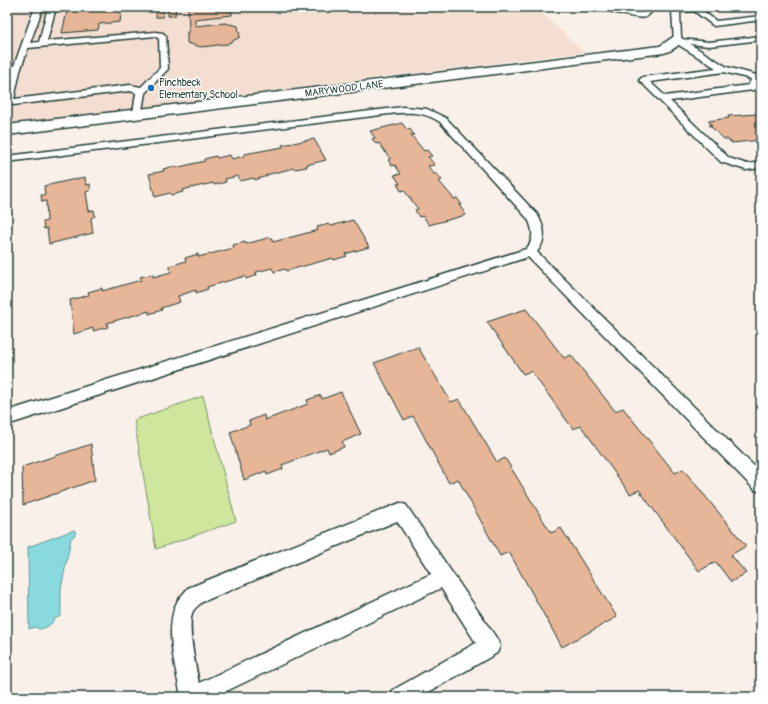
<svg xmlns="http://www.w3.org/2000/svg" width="768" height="704" font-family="Pangolin,sans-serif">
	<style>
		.built { fill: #f4ded1 }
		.green { fill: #cee79d; stroke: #769268 }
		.water { fill: #88dadf; stroke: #5e9b9b }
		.building { fill: #e7b598; stroke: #1f3d34 }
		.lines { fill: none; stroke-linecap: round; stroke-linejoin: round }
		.lane-casing { stroke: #1f3d34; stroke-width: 3 }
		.street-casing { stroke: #1f3d34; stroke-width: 3 }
		.lane { fill: #fff; fill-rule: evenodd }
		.street { fill: #fff; fill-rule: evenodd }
		.poi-dot { fill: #1f6fb2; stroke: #fff; stroke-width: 1.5 }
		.labels { text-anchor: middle; stroke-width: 3; stroke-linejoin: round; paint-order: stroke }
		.far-poi-label { font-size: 10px; fill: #1f3d34; stroke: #fff; text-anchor: start }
		.far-street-label { font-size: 10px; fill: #1f3d34; stroke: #fff }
	</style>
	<rect width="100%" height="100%" fill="#faf0ea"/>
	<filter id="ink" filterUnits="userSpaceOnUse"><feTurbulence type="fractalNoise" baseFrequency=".025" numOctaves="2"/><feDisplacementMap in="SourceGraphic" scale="8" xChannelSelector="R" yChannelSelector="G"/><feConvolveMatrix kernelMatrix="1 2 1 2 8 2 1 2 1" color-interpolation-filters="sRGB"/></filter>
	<g filter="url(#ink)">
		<path class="built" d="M7,7H535L584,52L7,124Z"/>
		<path class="green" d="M203,396L236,521L156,549L134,420Z"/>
		<path class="water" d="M74,530L76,532L74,536L71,538L61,589V616L54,619C52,625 46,628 39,629L35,627L29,629L28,547Z"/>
		<g class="building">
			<path d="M68,7H122L120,22L99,24L98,30L62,33Z"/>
			<rect x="156" y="7" width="7" height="10"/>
			<path d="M169,7H176L175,16H168Z"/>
			<path d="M188,7H231L232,15L195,19V26L225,23L238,26L240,37L227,44L201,47L187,43V32H189Z"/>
			<path d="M756,112H761V140L732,143L727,139H724L709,125H712L708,121L729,118L728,116L757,114Z"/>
			<path d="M402,123L407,130L410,129L414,135H411L424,151L427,150L432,156L428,157L435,165L428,166L434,174H437L442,180L439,181L454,199L457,198L462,205H459L466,215L429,225L423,216L419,217L415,210L418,209L404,190L401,191L397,184H400L394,175L401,174L395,165L392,166L388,160L390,159L379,143L376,144L372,139L375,138L370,131Z"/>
			<path d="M314,139L326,160L306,165L307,167L295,169L294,168L266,175L267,176L255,180L254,178L240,181L238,176L225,179L226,182L214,185L213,183L182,190L183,192L171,195L170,193L155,197L149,174L164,171L163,169L175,166V168L205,161L204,159L216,156L217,158L230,155L232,159L244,156V154L283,147L282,145Z"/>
			<path d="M85,177L86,185L90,184L91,190L86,192L89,211L94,210L95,216L91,218L93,233L49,244L47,228L44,229L43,222L47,221L46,201L42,202L41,195H45L44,186Z"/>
			<path d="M353,220L369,247L345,254L347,256L334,260L333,258L286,271L285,269L274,272L272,268L256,272L257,275L246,279L245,276L207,287L208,289L196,293V290L178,296L180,302L161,308L162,310L149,314V311L107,323L108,327L93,331V328L74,334L70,300L89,295L88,292L102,288V291L141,280L140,277L153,274V277L171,272L169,266L186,261L185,258L198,254V257L234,248L233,245L245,242L246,244L271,237L273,242L318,230L317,227L329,224L331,226Z"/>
			<path d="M526,309L564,358L571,355L615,411L623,408L675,473L683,469L746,546L731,555L746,573L731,582L716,562L699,571L639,490L630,494L581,426L573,429L531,371L523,374L487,322Z"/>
			<path d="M418,347L451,402L459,399L497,462L505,458L551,533L561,528L617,617L562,647L509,552L500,556L458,479L449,483L413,416L404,420L374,363Z"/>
			<path d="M341,392L361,434L342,442L344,447L329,453L327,448L282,465L283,469L267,475L266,471L244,480L230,432L250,425L249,421L264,415L265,420L308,404L307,400L321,395L322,399Z"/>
			<path d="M91,444L95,480L23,505L22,467Z"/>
		</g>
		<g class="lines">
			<defs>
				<g id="lane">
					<path d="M35,7H43L30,43L39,42L48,7H56L47,41L155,32L163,33L166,36L168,69L145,93L141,116L138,117L133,114L136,93L130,91L13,105L7,102V88L11,74L7,75V69H13ZM155,36L159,39L160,68L141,87L130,85L14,99L20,71L28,48Z"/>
					<path d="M600,7C615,7 628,13 642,13L647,7H655C653,10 649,15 646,17C640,20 606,11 600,7Z"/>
					<path d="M661,7H719L715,9L702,10L716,21L761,16V20L714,26L694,11L680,12L681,39L709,42L761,36V40L709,46L690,44L727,67L756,75L761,74V80L756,89L753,90L670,101L729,158L747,164L761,162V168L746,170L721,162L639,80L643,77L716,68L674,42L672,11ZM724,72L751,79L749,85L665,96L650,82Z"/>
					<path d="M403,107L427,109L446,118L537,214C545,228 547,239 537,252L761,473V492L755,490L528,257L7,425V411L526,249C535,239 533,230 528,219L440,122C423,111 408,112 389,114L7,162V156Z"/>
					<path d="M400,503L406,505L497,639L500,646L497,653L420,697H390L393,690L476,643L441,588L214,697H181C176,667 163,628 178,600C181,596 185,592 188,588ZM397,521L431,574L199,683C196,668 186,624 193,611C195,608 199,605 202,602Z"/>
				</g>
				<path id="street" d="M677,36L681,37L683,40C679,46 671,51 664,53L7,135V125L660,46L673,37Z"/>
			</defs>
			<use href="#lane" class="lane-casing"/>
			<use href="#street" class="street-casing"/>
			<use href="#lane" class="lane"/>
			<use href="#street" class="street"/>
		</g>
	</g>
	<circle class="poi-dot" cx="151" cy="88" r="4"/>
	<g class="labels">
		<g class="far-poi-label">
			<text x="159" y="86">Pinchbeck<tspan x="159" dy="12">Elementary School</tspan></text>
		</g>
		<g class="far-street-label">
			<text transform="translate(344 88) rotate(-7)" y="4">MARYWOOD LANE</text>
		</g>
	</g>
	<rect width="768" height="704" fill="none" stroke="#fff" stroke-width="24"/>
	<rect x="12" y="12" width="744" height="680" fill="none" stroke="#1f3d34" stroke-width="1.5" filter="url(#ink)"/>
</svg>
